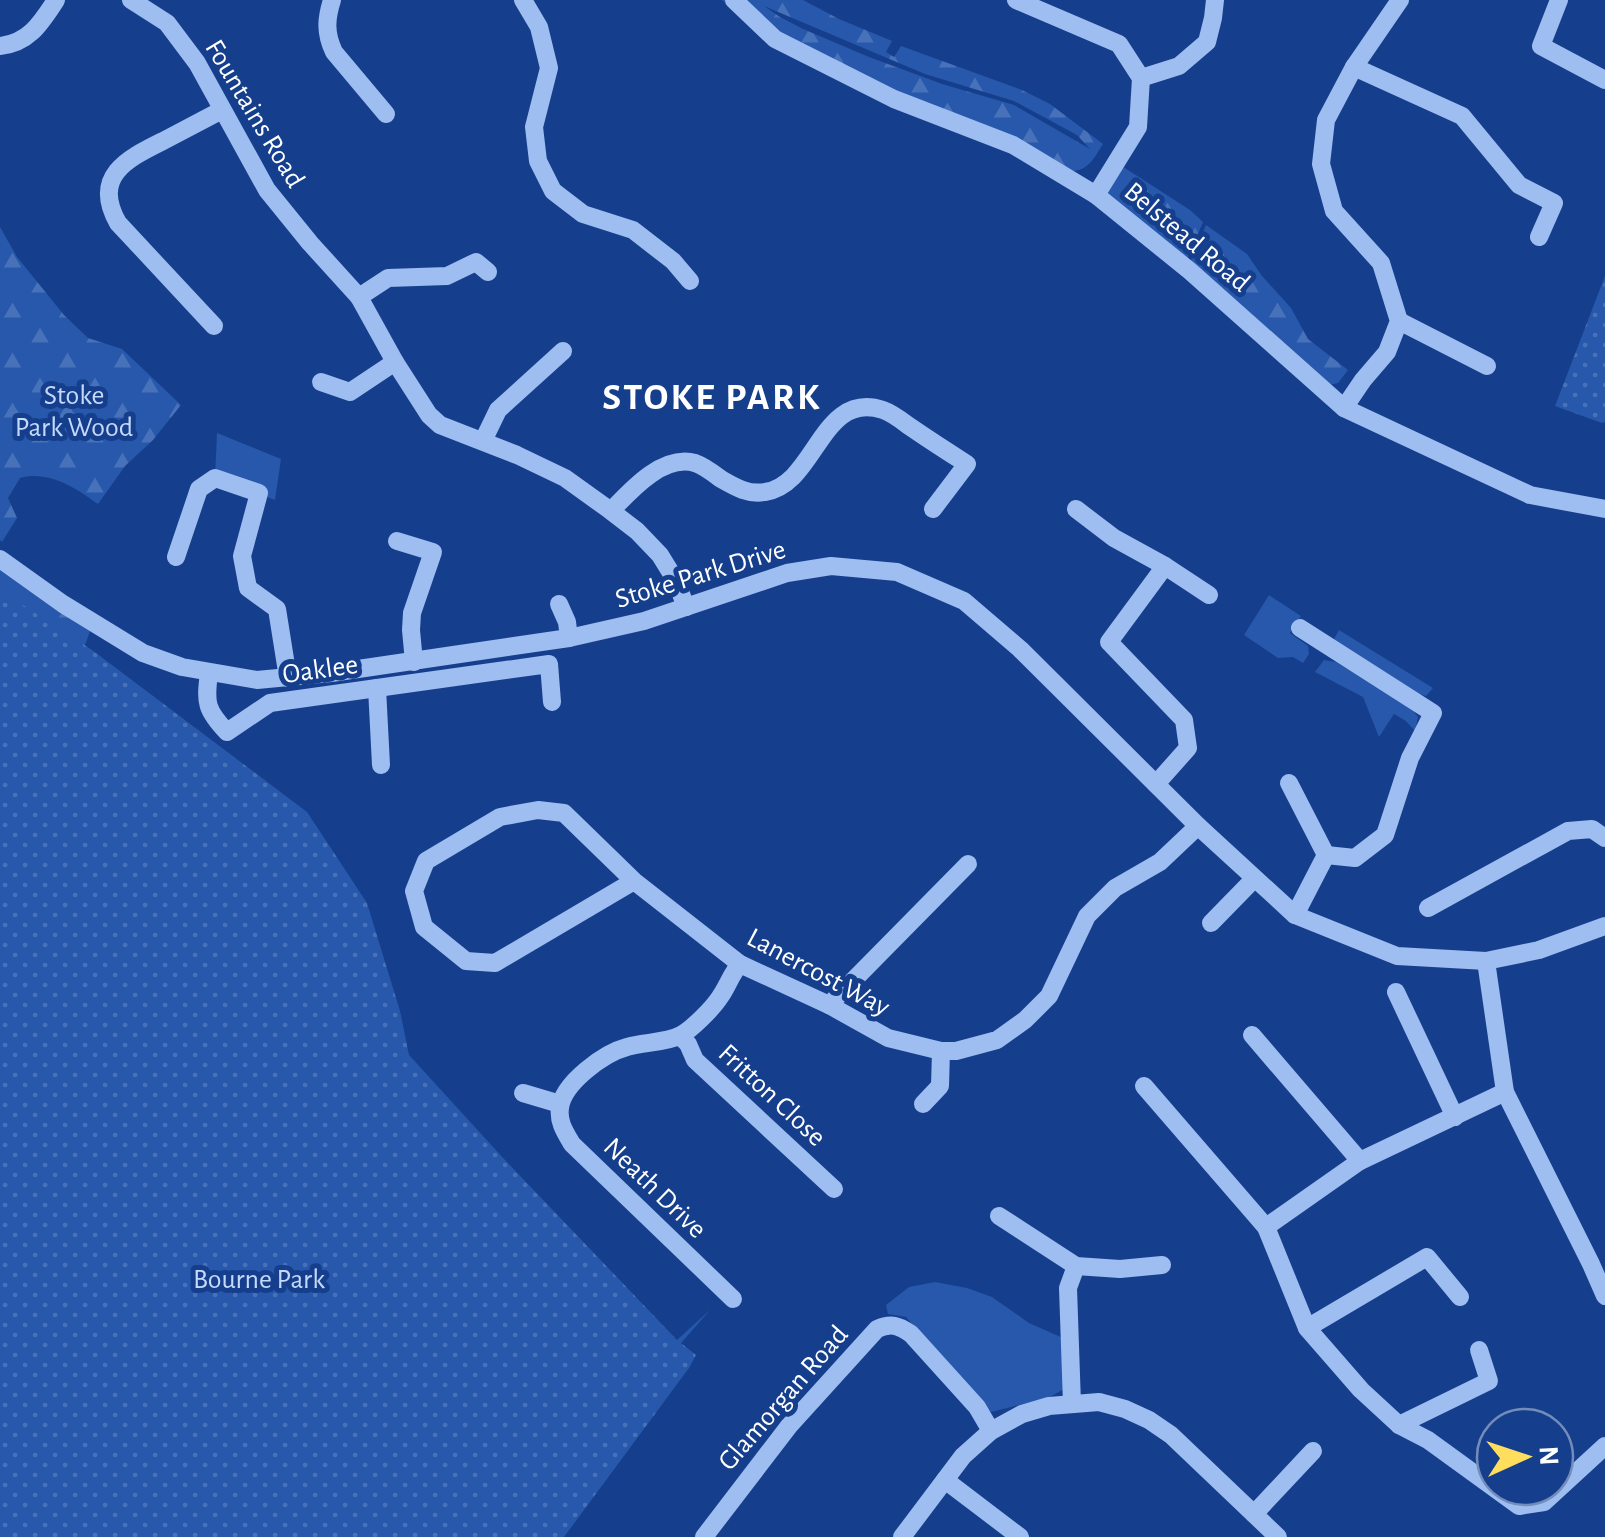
<svg xmlns="http://www.w3.org/2000/svg" width="1605" height="1537" font-family="'Alegreya Sans',sans-serif">
	<style>
		.green { fill: #2758ab }
		.forest { fill: url(#forest-firs); fill-rule: evenodd }
		.park { fill: url(#park-dots) }
		.lines { fill: none; stroke-linecap: round; stroke-linejoin: round }
		.minor { stroke: #9ebdf0; stroke-width: 18 }
		.labels { text-anchor: middle; stroke-width: 10; stroke-linejoin: round; paint-order: stroke }
		.street-label { font-size: 28px; fill: #fff; stroke: #153f8c }
		.park-label { font-size: 28px; fill: #c5d9fb; stroke: #153f8c }
		.district-label { font-size: 38px; font-weight: bold; letter-spacing: 2.5px; fill: #fff; stroke: #153f8c }
	</style>
	<defs>
		<pattern id="forest-firs" width="22" height="20" patternUnits="userSpaceOnUse" patternTransform="scale(2.5)"><rect width="22" height="20" fill="#2758ab"/><path d="M5 1l3.5 6h-7zM16 11l3.5 6h-7z" fill="#4771b8"/></pattern>
		<pattern id="park-dots" width="8" height="8" patternUnits="userSpaceOnUse" patternTransform="scale(2.5)"><rect width="8" height="8" fill="#2758ab"/><path d="M2 2h.1M6 6h.1" fill="none" stroke="#4771b8" stroke-width="1.8" stroke-linecap="round"/></pattern>
	</defs>
	<rect width="100%" height="100%" fill="#153f8c"/>
	<g class="green">
		<path d="M217,433L281,459L275,500L215,478Z"/>
		<path d="M1269,595L1301,616L1290,633L1308,646L1309,654L1303,663L1293,657L1278,658L1244,635Z"/>
		<path d="M1339,630L1433,688L1426,696L1419,694L1333,641Z"/>
		<path d="M1324,660L1336,662L1409,705L1418,717L1415,731L1406,721L1394,714L1379,737L1363,697L1315,672Z"/>
		<path d="M935,1282L967,1288L992,1297L1029,1323L1063,1338L1064,1389L1048,1398L991,1412L969,1391L906,1317L888,1314L886,1305L909,1287Z"/>
	</g>
	<g class="forest">
		<path d="M722,0H803L839,19L892,41L886,52L894,57L901,46L1022,90L1050,104L1103,144C1095,156 1090,169 1074,171L863,86L750,26ZM764,6L925,74L1014,101L1077,135L1090,149L1014,105L942,84L869,57L803,29L780,17Z"/>
		<path d="M1114,161L1190,210L1203,222L1186,262H1181L1103,189Z"/>
		<path d="M1206,225L1247,254L1262,276L1291,308L1308,339L1348,370L1338,383L1329,385L1189,265Z"/>
		<path d="M0,227L17,257L64,315L88,338L122,349L181,405L153,440L125,466L98,504C76,488 48,470 20,478L8,498L17,518L2,542L0,540Z"/>
		<path d="M0,569L90,631L84,648L0,591Z"/>
	</g>
	<g class="park">
		<path d="M1605,276V422L1602,423L1555,406Z"/>
		<path d="M0,590L92,650L307,812L367,903L400,1011L409,1055L504,1159L677,1340L710,1310L681,1343L696,1355L689,1368L564,1537H0Z"/>
	</g>
	<g class="lines">
		<g class="minor">
			<path d="M131,0L167,23L197,63L267,190L310,243L359,297L395,362L429,415L440,425L517,455L565,478L611,511L637,531L660,555L676,581L686,607"/>
			<path d="M332,0C326,19 325,33 334,52L386,114"/>
			<path d="M523,0L539,27L549,68L534,127L538,161L553,191L583,214L633,230L673,261L690,281"/>
			<path d="M734,0L775,39L894,99L1013,145L1096,195L1190,271L1344,408L1530,495L1605,509"/>
			<path d="M1016,0L1119,44L1141,78L1138,127L1096,195"/>
			<path d="M1559,0L1541,46L1605,80"/>
			<path d="M0,46C29,43 41,23 56,0"/>
			<path d="M1354,67L1462,116L1519,185L1554,203L1539,237"/>
			<path d="M1141,78L1179,66L1207,42L1213,18L1215,0"/>
			<path d="M359,297L388,278L447,276L476,262L488,272"/>
			<path d="M1399,321L1487,366"/>
			<path d="M214,326L118,223C91,175 129,158 165,140C184,130 203,120 222,110"/>
			<path d="M321,382L350,392L395,362"/>
			<path d="M1344,408L1363,380L1387,352L1399,321L1381,263L1334,211L1321,164L1326,120L1354,67L1400,0"/>
			<path d="M483,441L498,410L563,351"/>
			<path d="M1076,509L1114,538L1165,566L1209,595"/>
			<path d="M611,511C631,490 663,454 695,463C704,466 713,473 721,479C735,487 748,495 765,492C816,485 821,389 883,410C892,413 901,420 909,426C928,439 948,452 967,464L933,509"/>
			<path d="M397,541L433,552L412,613L411,630L414,662"/>
			<path d="M176,557L199,489L215,478L259,493L242,556L248,588L277,609L288,678"/>
			<path d="M0,559L63,604L143,653L182,667L257,680L331,673L569,638L644,621L787,573L831,566L897,572L964,601L1020,649L1198,826L1295,915L1397,956L1486,961L1539,950L1605,926"/>
			<path d="M559,604L567,622L569,638"/>
			<path d="M1300,628L1433,713L1410,758L1385,835L1355,858L1326,855"/>
			<path d="M209,673C205,703 206,710 227,732L270,703L549,664L552,702"/>
			<path d="M377,688L381,765"/>
			<path d="M1289,783L1326,855L1295,915"/>
			<path d="M1156,784L1188,748L1184,720L1109,642L1165,566"/>
			<path d="M634,881L495,963L466,961L424,927L414,891L426,861L500,817L538,810L564,813L634,881L740,964L829,1005L888,1038L941,1051H956L997,1040L1025,1020L1049,996L1087,916L1115,888L1160,862L1198,826"/>
			<path d="M1428,908L1568,831L1592,829L1605,838"/>
			<path d="M1211,923L1254,879"/>
			<path d="M1486,961L1505,1092L1591,1264L1605,1296"/>
			<path d="M1396,992L1455,1117"/>
			<path d="M829,1005L968,864"/>
			<path d="M1252,1035L1360,1161"/>
			<path d="M680,1036L688,1044L695,1060L834,1189"/>
			<path d="M1144,1086L1266,1227"/>
			<path d="M1505,1092L1360,1161L1266,1227L1307,1328L1361,1390L1399,1425L1428,1440L1519,1506L1544,1502L1605,1446"/>
			<path d="M523,1093L560,1104"/>
			<path d="M923,1104L940,1086L941,1051"/>
			<path d="M999,1216L1076,1266L1120,1269L1162,1265"/>
			<path d="M733,1299L572,1144C565,1132 558,1122 560,1108C563,1083 604,1053 627,1047C643,1042 666,1043 681,1035C692,1029 713,1008 720,997C728,986 731,974 740,964"/>
			<path d="M1307,1328L1427,1257L1460,1297"/>
			<path d="M1072,1404L1068,1288L1076,1266"/>
			<path d="M1399,1425L1489,1381L1479,1350"/>
			<path d="M945,1480L1020,1537"/>
			<path d="M1254,1514L1313,1451"/>
			<path d="M704,1537L789,1426L877,1329C891,1323 898,1325 911,1334L977,1407L991,1431"/>
			<path d="M902,1537L963,1456L991,1431L1022,1414L1049,1406L1099,1402L1125,1409L1149,1420L1171,1435L1278,1537"/>
		</g>
	</g>
	<g class="labels">
		<g class="street-label">
			<text transform="translate(256 113) rotate(59)" y="10">Fountains Road</text>
			<text transform="translate(1188 236) rotate(40)" y="10">Belstead Road</text>
			<text transform="translate(700 573) rotate(-17)" y="10">Stoke Park Drive</text>
			<text transform="translate(320 668) rotate(-8)" y="10">Oaklee</text>
			<text transform="translate(819 971) rotate(28)" y="10">Lanercost Way</text>
			<text transform="translate(773 1094) rotate(43)" y="10">Fritton Close</text>
			<text transform="translate(656 1187) rotate(44)" y="10">Neath Drive</text>
			<text transform="translate(782 1397) rotate(-49)" y="10">Glamorgan Road</text>
		</g>
		<g class="park-label">
			<text x="74" y="404">Stoke<tspan x="74" dy="32">Park Wood</tspan></text>
			<text x="259" y="1288">Bourne Park</text>
		</g>
		<g class="district-label">
			<text x="712" y="409">STOKE PARK</text>
		</g>
	</g>
	<g transform="translate(1525 1457) rotate(87)"><circle r="48" fill="#153f8c" stroke="#738cba" stroke-width="2.5"/>
	<path d="M0-8L18 38L0 25L-18 38Z" fill="#ffdd5d"/>
	<text y="-15" font-size="28" font-weight="bold" text-anchor="middle" fill="#ffffff">N</text>
	</g>
</svg>
